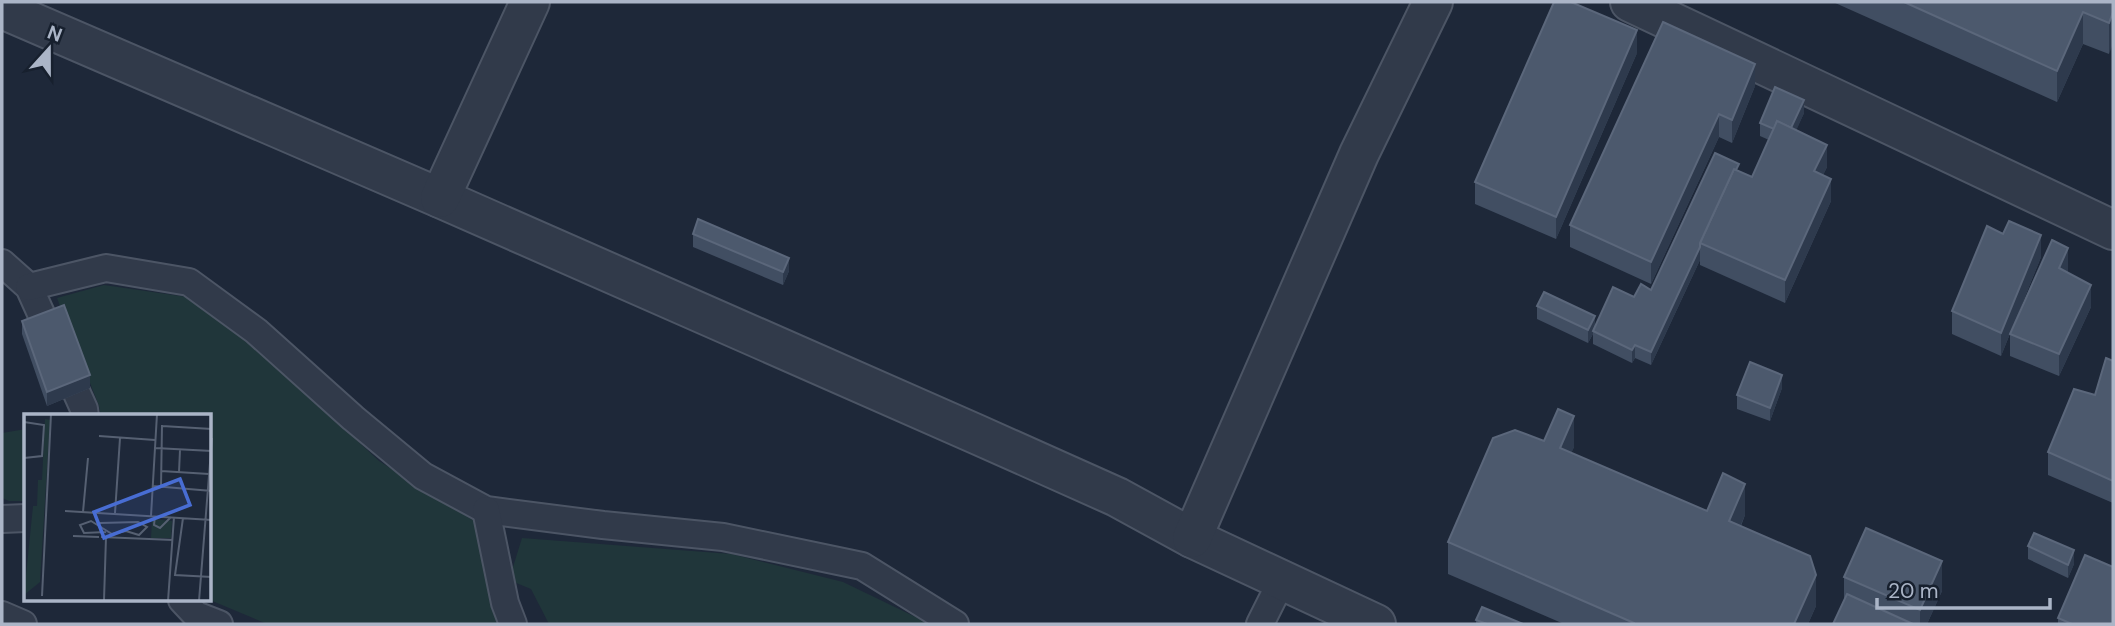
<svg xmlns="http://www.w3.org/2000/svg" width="2115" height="626" font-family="'DM Sans',sans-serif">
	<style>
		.green { fill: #20363a }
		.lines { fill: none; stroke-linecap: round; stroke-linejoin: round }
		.lane-casing { stroke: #4c5565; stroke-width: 30 }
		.street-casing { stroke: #4c5565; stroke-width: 42 }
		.lane { stroke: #313a4a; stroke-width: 26 }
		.street { stroke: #313a4a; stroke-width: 38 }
		.wall { fill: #414e62 }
		.shaded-wall { fill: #2e3a4d }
		.building { fill: #4c596d; stroke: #5b677b; stroke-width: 2 }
		.inset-road { fill: none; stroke: #566072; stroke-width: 2 }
		.view { fill: #486dd3; fill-opacity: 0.15; stroke: #486dd3; stroke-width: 3.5 }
		.inset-edge { fill: none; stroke: #abb5c7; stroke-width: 3.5 }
	</style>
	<rect width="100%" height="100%" fill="#1e2839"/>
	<g class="green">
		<path d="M104,285L187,297L259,349L379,461L474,521L500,624H267L210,600V416H101L99,406L57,298Z"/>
		<path d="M26,429V501H9L2,498V433Z"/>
		<path d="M522,538L731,554L843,582L930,624H549L531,589L509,580Z"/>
	</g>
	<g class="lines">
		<defs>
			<g id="lane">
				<path d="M2,263L29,287L84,409L85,416"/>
				<path d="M29,287L106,268L189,282L256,331L353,418L423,476L486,510L603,525L723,537L862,566L955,624"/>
				<path d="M486,510L505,603L513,624"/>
				<path d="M2,519L26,518"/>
				<path d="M182,600L196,615L219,624"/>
				<path d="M2,615L23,624"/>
				<path d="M1260,624L1282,580"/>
			</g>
			<g id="street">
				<path d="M1630,2L2113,230"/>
				<path d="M2,9L440,198L976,434L1117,497L1192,538L1376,624"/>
				<path d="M440,198L530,2"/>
				<path d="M1192,538L1359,154L1433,2"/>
			</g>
		</defs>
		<use href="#lane" class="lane-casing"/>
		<use href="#street" class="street-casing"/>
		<use href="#lane" class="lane"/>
		<use href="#street" class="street"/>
	</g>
	<g class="wall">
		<path d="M1833,2H2113L2109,54L2083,44L2057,102Z"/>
		<path d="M1637,53L1556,239L1475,204V182Z"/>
		<path d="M1755,86L1732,143L1719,137L1651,284L1570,247V225Z"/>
		<path d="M1804,113L1796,130L1827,167L1823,175L1831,201L1785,303L1700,265V260L1651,365L1635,358L1632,363L1593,344V334L1588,343L1537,319V306L1595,326L1634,297L1651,290L1739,172L1752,177L1769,140L1760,136V123Z"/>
		<path d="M693,234L789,271L783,285L693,247Z"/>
		<path d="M2041,257L2001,356L1952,334V311Z"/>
		<path d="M2068,271L2067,273L2091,307L2059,376L2010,356V334Z"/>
		<path d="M22,321L90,388L47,406L22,334Z"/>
		<path d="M2113,361V503L2048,475V452L2095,395Z"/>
		<path d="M1782,388L1770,421L1737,409V395Z"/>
		<path d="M1544,441L1574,447L1571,453L1707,511L1745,515L1741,526L1816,606L1808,624H1564L1448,574V542Z"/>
		<path d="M2028,546L2074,564L2068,578L2028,559Z"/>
		<path d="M1844,577L1942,591L1927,624H1833L1844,600Z"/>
		<path d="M2058,618L2113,624H2058Z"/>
		<path d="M1476,620L1523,624H1476Z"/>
	</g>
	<g class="shaded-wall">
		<path d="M2083,12V44L2057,102V71Z"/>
		<path d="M2113,12V44L2109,54V23Z"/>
		<path d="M1637,30V53L1556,239V217Z"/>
		<path d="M1755,64V86L1732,143V120Z"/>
		<path d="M1804,100V113L1788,149V136Z"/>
		<path d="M1719,114V137L1651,284V262Z"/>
		<path d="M1827,145V167L1814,194V171Z"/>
		<path d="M1831,179V201L1785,303V280Z"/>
		<path d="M2041,235V257L2001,356V333Z"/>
		<path d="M1700,247V260L1651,365V352Z"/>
		<path d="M2068,248V271L2059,291V268Z"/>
		<path d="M789,258V271L783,285V272Z"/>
		<path d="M2091,285V307L2059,376V354Z"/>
		<path d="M1595,316V330L1593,331V334L1588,343V330Z"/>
		<path d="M1635,345V358L1632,363V350Z"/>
		<path d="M90,375V388L47,406V392Z"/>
		<path d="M1782,375V388L1770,421V408Z"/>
		<path d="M1574,416V447L1560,479V448Z"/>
		<path d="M1745,484V515L1729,552V521Z"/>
		<path d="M2074,550V564L2068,578V565Z"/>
		<path d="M1942,561V591L1927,624H1920V610Z"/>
		<path d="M1816,575V606L1808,624H1794Z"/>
	</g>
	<g class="building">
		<path d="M1554,2H1571L1637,30L1556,217L1475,182Z"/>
		<path d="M1904,2H2113V12L2109,23L2083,12L2057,71Z"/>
		<path d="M1663,22L1755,64L1732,120L1719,114L1651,262L1570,225Z"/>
		<path d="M1775,87L1804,100L1791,128L1777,121L1774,129L1760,123Z"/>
		<path d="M1777,121L1827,145L1814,171L1831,179L1785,280L1700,243L1734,169L1752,177Z"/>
		<path d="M1715,153L1739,164L1736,170L1734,169L1700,243V247L1651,352L1635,345L1632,350L1593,331L1613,287L1634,297L1641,284L1651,290Z"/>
		<path d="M698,219L789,258L783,272L693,234Z"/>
		<path d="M2009,221L2041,235L2001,333L1952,311L1987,226L2003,234Z"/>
		<path d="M2052,240L2068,248L2059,268L2091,285L2059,354L2010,334Z"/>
		<path d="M1544,292L1595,316L1588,330L1537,306Z"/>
		<path d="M64,305L90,375L47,392L22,321Z"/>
		<path d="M2106,358L2113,361V481L2048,452L2074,389L2095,395Z"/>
		<path d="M1750,362L1782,375L1770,408L1737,395Z"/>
		<path d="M1558,409L1574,416L1560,448L1707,511L1723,473L1745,484L1729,521L1810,556L1816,575L1794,624H1634V623L1448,542L1493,438L1515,430L1544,441Z"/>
		<path d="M1866,528L1942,561L1920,610L1844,577Z"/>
		<path d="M2034,533L2074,550L2068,565L2028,546Z"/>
		<path d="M2085,555L2113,567V624H2072L2058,618Z"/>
		<path d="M1847,594L1913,624H1833Z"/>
		<path d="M1482,607L1523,624H1487L1476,620Z"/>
	</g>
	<g transform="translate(24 414)">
		<rect width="187" height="187" fill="#1e2839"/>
		<path d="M21,5L26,6L16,168L0,181L9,92H13L14,66H18ZM128,105L148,107L147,124H127Z" fill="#20363a"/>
		<path class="inset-road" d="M0,8L20,11L18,42L0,44M138,12L188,15M75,22L131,26M131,34L188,37M137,57L185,60M155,58L156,36M129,72L188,77M137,73L138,11M41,97L188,106M59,98L64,44M91,99L96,24M127,102L133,0M131,102L130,111L136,114L147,103M159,104L151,161L188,163M76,109L114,108L123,113L115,121L102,117L88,120L67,107L56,111L60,119L82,118M49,122L75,123M77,123L149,126M18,182L27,0M80,186L82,123M144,187L150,103M175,187L188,24"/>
		<path class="view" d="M156,65L166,91L80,124L70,98Z"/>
		<rect width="187" height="187" class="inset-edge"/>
	</g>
	<rect width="2115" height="626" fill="none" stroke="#abb5c7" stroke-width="7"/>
	<g transform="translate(49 49) rotate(21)" stroke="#17202e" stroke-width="5" paint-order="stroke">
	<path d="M0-5L12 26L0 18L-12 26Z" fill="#abb5c7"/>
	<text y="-10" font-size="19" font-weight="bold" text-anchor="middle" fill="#abb5c7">N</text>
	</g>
	<path d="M1877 598v10h173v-10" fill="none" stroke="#abb5c7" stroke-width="3.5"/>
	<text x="1888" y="598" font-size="21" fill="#abb5c7" stroke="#17202e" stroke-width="5" paint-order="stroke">20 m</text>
</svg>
